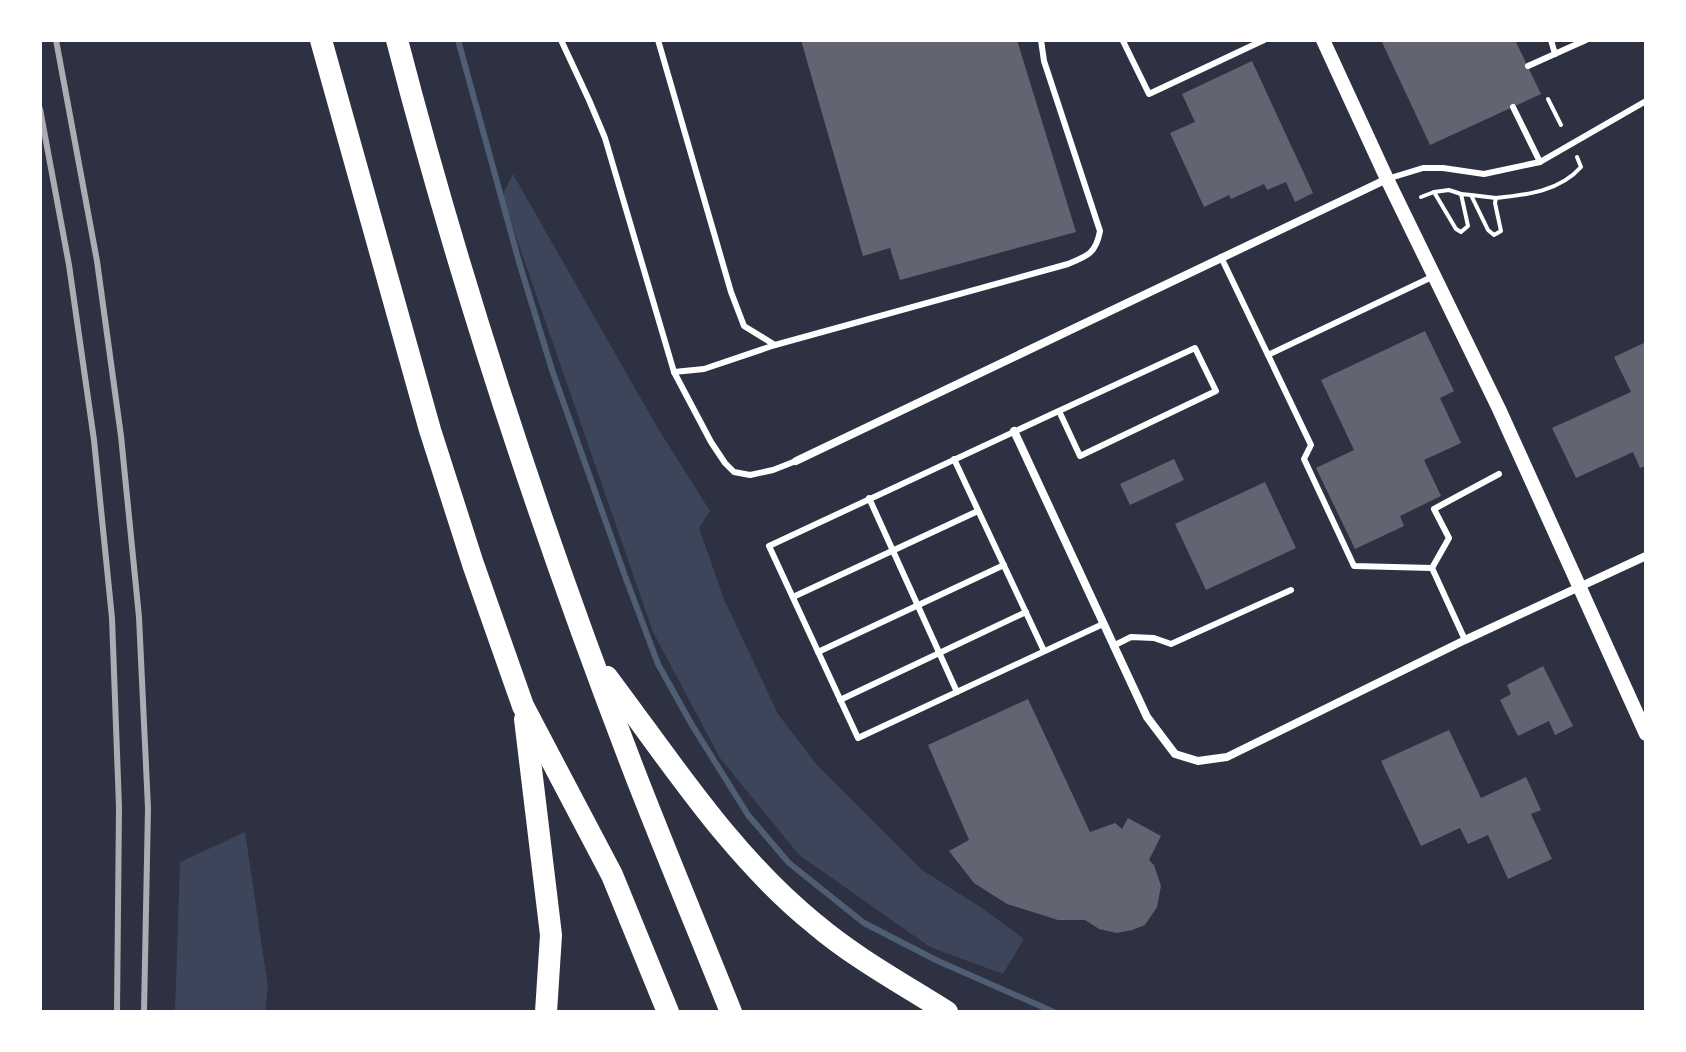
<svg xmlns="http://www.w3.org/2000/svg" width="1686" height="1052" font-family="Cabin,sans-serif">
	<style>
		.green { fill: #3c4559 }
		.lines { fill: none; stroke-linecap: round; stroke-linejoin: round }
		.stream { stroke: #4f5d75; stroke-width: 6 }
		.building { fill: #626471 }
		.path { stroke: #fff; stroke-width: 4 }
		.service { stroke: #fff; stroke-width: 6 }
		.minor { stroke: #fff; stroke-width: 8 }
		.tertiary { stroke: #fff; stroke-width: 14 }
		.motorway { stroke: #fff; stroke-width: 22 }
		.rail { stroke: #abadb3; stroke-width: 6 }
	</style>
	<rect width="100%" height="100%" fill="#2d3142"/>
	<g class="green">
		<path d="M513,174L657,427L710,511L699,528L724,599L778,714L817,765L922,870L982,908L1024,939L1003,974L930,947L799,855L720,758L653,632L502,196Z"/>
		<path d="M245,832L268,987L265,1012H175L180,862Z"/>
	</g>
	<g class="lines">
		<path class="stream" d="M458,40L519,262L552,370L625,576L658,664L692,725L748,815L789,863L864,923L938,961L1054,1012"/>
	</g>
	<g class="building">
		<path d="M801,40H1017L1076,232L900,280L890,248L863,256Z"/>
		<path d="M1381,40H1515L1541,94L1430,145Z"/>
		<path d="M1252,61L1313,193L1295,202L1286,182L1267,190L1264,184L1231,199L1229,195L1204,207L1170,133L1195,122L1182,94Z"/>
		<path d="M1425,331L1454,391L1440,398L1461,443L1424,460L1441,496L1400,516L1404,526L1355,549L1316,468L1354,450L1321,380Z"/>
		<path d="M1646,342V466L1640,468L1633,452L1576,478L1552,428L1631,392L1614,357Z"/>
		<path d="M1174,459L1184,480L1130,505L1120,484Z"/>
		<path d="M1265,482L1296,548L1206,590L1175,524Z"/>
		<path d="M1543,666L1573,726L1555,735L1549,721L1518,736L1500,700L1511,694L1507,685Z"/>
		<path d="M1028,699L1090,832L1115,823L1122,829L1128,818L1161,836L1149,860L1154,865L1161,886L1157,907L1145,925L1132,930L1117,933L1099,929L1085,920H1058L1007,904L974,883L949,851L969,840L928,745Z"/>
		<path d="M1449,730L1481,798L1526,777L1541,810L1531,814L1552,859L1508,879L1488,835L1468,844L1460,828L1421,846L1381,761Z"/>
	</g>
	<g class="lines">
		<g class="path">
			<path d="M1548,99L1561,125"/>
			<path d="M1434,192L1449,190L1461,194"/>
			<path d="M1471,195L1496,198"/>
			<path d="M1421,197L1434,192L1456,229L1461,232L1468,226L1461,194L1471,195L1488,230L1494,235L1501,231L1495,203L1496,198C1527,195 1560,191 1581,167L1577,157"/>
		</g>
		<g class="service">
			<path d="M561,40L589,100L605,138L674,372L711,442L725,463L734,472L750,475L773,470L796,461"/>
			<path d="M658,40L731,292L744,326L775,345"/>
			<path d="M1125,40L1123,41L1149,94L1264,40"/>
			<path d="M1551,40L1555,54"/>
			<path d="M1528,66L1586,40"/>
			<path d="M1513,107L1540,162"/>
			<path d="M1387,179L1423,168H1443L1484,174L1540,162L1646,101"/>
			<path d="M1221,257L1268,355"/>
			<path d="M1434,276L1268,355L1311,445L1304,459L1354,566L1432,568L1465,640"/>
			<path d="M674,372L704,369L775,345L1068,264C1088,256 1096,253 1100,231L1044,61L1041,40"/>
			<path d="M1059,411L1080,456L1216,391L1195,348C1053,414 910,479 769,546L858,738L1103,624"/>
			<path d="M954,459L1044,651"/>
			<path d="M869,498L957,692"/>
			<path d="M1432,568L1449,538L1434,509L1499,474"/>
			<path d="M793,597L978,511"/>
			<path d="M1113,646L1131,637L1154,638L1171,644L1291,590"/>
			<path d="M818,652L1004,565"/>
			<path d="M840,700L1026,612"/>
		</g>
		<g class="minor">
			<path d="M1014,431L1147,717L1175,754L1198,761L1227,757L1465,640L1646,556"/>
			<path d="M796,461L1387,179"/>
		</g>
		<path class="tertiary" d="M1323,40L1387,179L1499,409L1646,734"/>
		<g class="motorway">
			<path d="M321,40L430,430L473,564L523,706L612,875L668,1012"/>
			<path d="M397,40C461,287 542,532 634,771C665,851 699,932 731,1012"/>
			<path d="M607,677C671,762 731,856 815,924C855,958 903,984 947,1012"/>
			<path d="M525,719L551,935L546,1012"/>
		</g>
		<g class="rail">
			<path d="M56,40L97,261L121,436L139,617L148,808L144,1012"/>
			<path d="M40,109L69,265L94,440L112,618L119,807L117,1012"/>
		</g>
	</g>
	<rect width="1686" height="1052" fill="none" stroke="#ffffff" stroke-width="84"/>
</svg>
